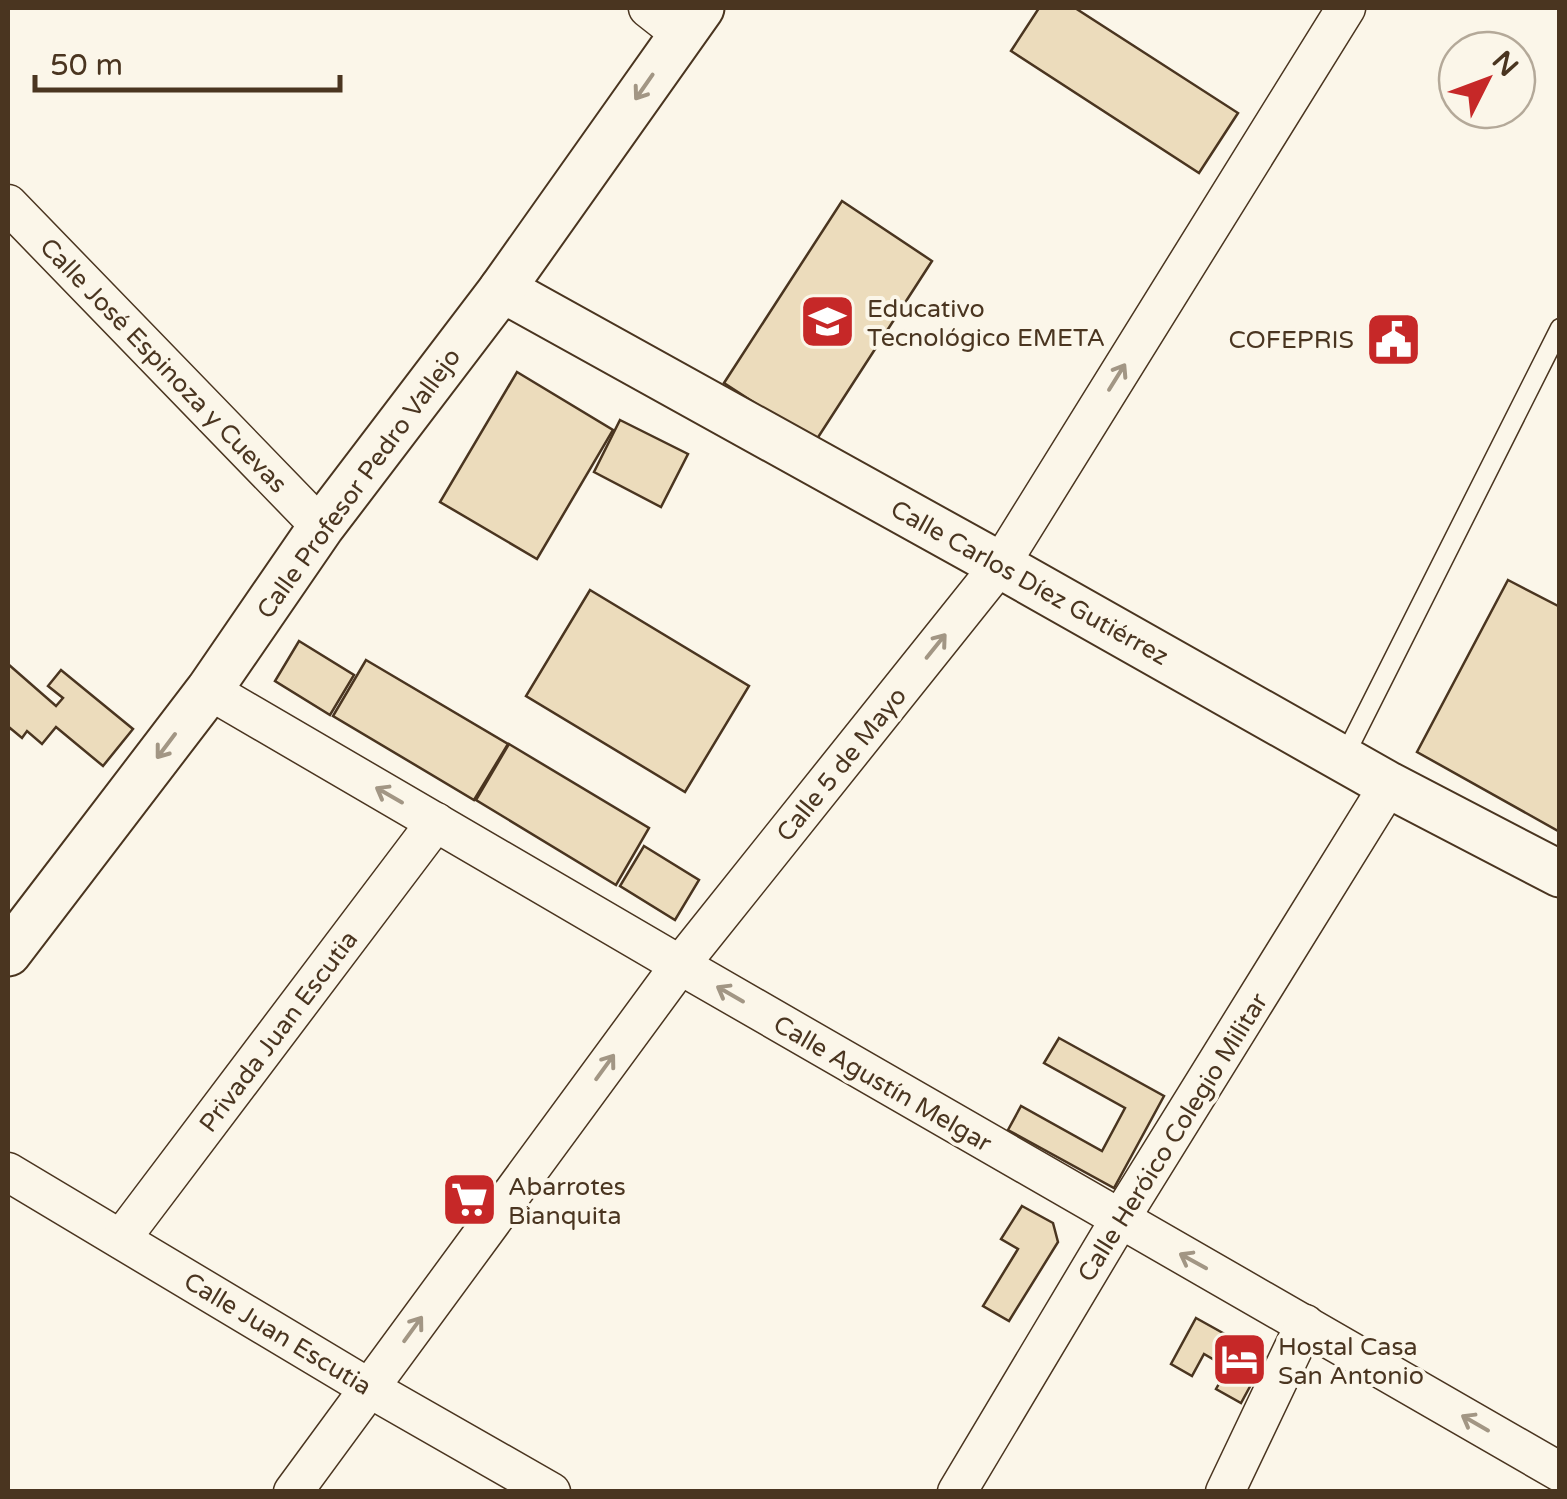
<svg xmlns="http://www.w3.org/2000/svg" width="1567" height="1499" font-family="'Varela Round',sans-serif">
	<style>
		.building { fill: #ecdcbc; stroke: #4a3520; stroke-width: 2.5 }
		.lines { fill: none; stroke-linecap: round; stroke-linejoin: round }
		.service-casing { stroke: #4a3520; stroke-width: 21 }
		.minor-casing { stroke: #4a3520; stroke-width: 41 }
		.tertiary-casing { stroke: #4a3520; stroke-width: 49 }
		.service { stroke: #fbf6e9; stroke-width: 18 }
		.minor { stroke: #fbf6e9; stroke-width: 38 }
		.tertiary { stroke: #fbf6e9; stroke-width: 45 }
		.oneway { stroke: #a29684 }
		.labels { text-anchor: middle; stroke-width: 8; stroke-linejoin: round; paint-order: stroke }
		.poi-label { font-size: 25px; fill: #4a3520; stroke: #fbf6e9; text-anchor: start }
		.street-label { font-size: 25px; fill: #4a3520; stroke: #fbf6e9 }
	</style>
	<rect width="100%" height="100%" fill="#fbf6e9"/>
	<g class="building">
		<path d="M1039,8H1075L1238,113L1199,173L1011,51Z"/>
		<path d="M842,201L932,261L815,442L724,383Z"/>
		<path d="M517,372L613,430L537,559L440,502Z"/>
		<path d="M620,420L688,454L661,507L594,472Z"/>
		<path d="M1508,580L1560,607V832L1417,752Z"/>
		<path d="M590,590L749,686L685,792L526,696Z"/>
		<path d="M299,641L354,675L330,715L275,681Z"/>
		<path d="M366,660L508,744L474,800L333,716Z"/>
		<path d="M8,664L56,706L63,698L48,686L61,670L133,729L103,766L56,727L42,744L27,731L22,738L10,728L8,732Z"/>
		<path d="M509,744L649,828L616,885L476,800Z"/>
		<path d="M644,846L699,880L675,920L620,886Z"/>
		<path d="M1059,1038L1164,1096L1114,1188L1008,1130L1021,1106L1102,1151L1125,1108L1044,1063Z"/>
		<path d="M1022,1206L1053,1223L1058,1242L1009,1321L983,1306L1018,1249L1001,1239Z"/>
		<path d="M1196,1318L1266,1357L1241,1403L1216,1389L1228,1368L1204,1354L1192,1376L1171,1364Z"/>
	</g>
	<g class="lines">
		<defs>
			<path id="service" d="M1344,757L1560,328"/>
			<g id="minor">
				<path d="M648,8L681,34"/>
				<path d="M8,204L321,527"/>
				<path d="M209,690L680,965L1560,1472"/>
				<path d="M8,1172L369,1388L551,1492"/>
				<path d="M121,1239L436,822"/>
				<path d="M293,1492L680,965L1000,565L1346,8"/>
				<path d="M957,1492L1120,1219L1389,785"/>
				<path d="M1225,1492L1305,1324"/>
			</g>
			<g id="tertiary">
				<path d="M502,289L1000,565L1389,785L1560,874"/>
				<path d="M8,953L209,690L321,527L502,289L701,8"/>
			</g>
		</defs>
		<use href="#service" class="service-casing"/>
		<use href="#minor" class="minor-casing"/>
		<use href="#tertiary" class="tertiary-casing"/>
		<use href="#service" class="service"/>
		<use href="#minor" class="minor"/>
		<use href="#tertiary" class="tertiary"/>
	</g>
	<defs><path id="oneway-shaft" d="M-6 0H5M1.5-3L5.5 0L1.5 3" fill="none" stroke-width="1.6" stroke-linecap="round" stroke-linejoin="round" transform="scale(2.5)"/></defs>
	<g class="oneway">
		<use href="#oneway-shaft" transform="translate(644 87) rotate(125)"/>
		<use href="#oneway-shaft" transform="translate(1117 377) rotate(-58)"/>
		<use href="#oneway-shaft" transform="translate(936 646) rotate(-51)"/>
		<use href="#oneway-shaft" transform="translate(166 746) rotate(127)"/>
		<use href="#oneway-shaft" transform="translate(389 795) rotate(-150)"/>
		<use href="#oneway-shaft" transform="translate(730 994) rotate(-150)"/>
		<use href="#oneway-shaft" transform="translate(605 1067) rotate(-54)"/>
		<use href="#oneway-shaft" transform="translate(1193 1261) rotate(-151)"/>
		<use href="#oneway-shaft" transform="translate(413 1329) rotate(-54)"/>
		<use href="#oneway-shaft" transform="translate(1475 1423) rotate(-150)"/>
	</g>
	<defs>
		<symbol id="school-square" viewBox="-11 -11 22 22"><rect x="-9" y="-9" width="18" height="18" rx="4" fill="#c62828" stroke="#fbf6e9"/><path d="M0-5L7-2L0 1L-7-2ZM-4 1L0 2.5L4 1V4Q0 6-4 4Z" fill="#fff"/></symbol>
		<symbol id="civic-square" viewBox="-11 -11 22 22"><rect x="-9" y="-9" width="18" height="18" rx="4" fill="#c62828" stroke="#fbf6e9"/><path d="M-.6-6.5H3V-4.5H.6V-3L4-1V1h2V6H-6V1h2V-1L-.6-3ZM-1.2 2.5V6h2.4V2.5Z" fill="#fff"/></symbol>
		<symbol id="supermarket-square" viewBox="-11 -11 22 22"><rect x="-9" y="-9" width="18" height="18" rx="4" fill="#c62828" stroke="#fbf6e9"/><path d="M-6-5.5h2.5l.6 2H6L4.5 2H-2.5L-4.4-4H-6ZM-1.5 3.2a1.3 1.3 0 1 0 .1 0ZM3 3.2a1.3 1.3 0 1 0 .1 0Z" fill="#fff"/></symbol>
		<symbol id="hotel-square" viewBox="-11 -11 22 22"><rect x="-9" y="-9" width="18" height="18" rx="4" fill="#c62828" stroke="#fbf6e9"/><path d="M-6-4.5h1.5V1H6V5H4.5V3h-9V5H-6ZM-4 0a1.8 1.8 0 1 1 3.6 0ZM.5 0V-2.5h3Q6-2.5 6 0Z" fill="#fff"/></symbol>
	</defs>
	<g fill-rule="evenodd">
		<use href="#school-square" x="796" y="290" width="63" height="63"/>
		<use href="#civic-square" x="1362" y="308" width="63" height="63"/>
		<use href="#supermarket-square" x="438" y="1168" width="63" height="63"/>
		<use href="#hotel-square" x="1208" y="1328" width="63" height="63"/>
	</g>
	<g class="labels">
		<g class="poi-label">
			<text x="867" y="317">Educativo<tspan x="867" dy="29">Tecnológico EMETA</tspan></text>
			<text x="1354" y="348" text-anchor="end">COFEPRIS</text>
			<text x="508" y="1195">Abarrotes<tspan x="508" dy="29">Bianquita</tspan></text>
			<text x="1278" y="1355">Hostal Casa<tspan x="1278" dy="29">San Antonio</tspan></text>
		</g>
		<g class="street-label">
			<text transform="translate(164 365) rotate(46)" y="9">Calle José Espinoza y Cuevas</text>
			<text transform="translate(358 483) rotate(-54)" y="9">Calle Profesor Pedro Vallejo</text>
			<text transform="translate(1030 582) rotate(29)" y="9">Calle Carlos Díez Gutiérrez</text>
			<text transform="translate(841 764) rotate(-51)" y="9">Calle 5 de Mayo</text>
			<text transform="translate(278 1031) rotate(-53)" y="9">Privada Juan Escutia</text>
			<text transform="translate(883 1083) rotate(30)" y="9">Calle Agustín Melgar</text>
			<text transform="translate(1172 1137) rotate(-58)" y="9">Calle Heróico Colegio Militar</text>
			<text transform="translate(278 1333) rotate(31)" y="9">Calle Juan Escutia</text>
		</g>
	</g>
	<rect width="1567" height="1499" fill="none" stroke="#4a3520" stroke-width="20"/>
	<g transform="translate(1487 80) rotate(48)"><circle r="48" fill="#fbf6e9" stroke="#b4a999" stroke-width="2.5"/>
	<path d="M0-8L18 38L0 25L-18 38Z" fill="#c62828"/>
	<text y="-15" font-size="28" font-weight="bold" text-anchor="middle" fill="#4a3520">N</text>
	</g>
	<path d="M35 75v15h305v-15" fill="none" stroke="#4a3520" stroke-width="5"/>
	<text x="50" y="75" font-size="30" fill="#4a3520" stroke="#fbf6e9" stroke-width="8" paint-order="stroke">50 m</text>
</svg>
